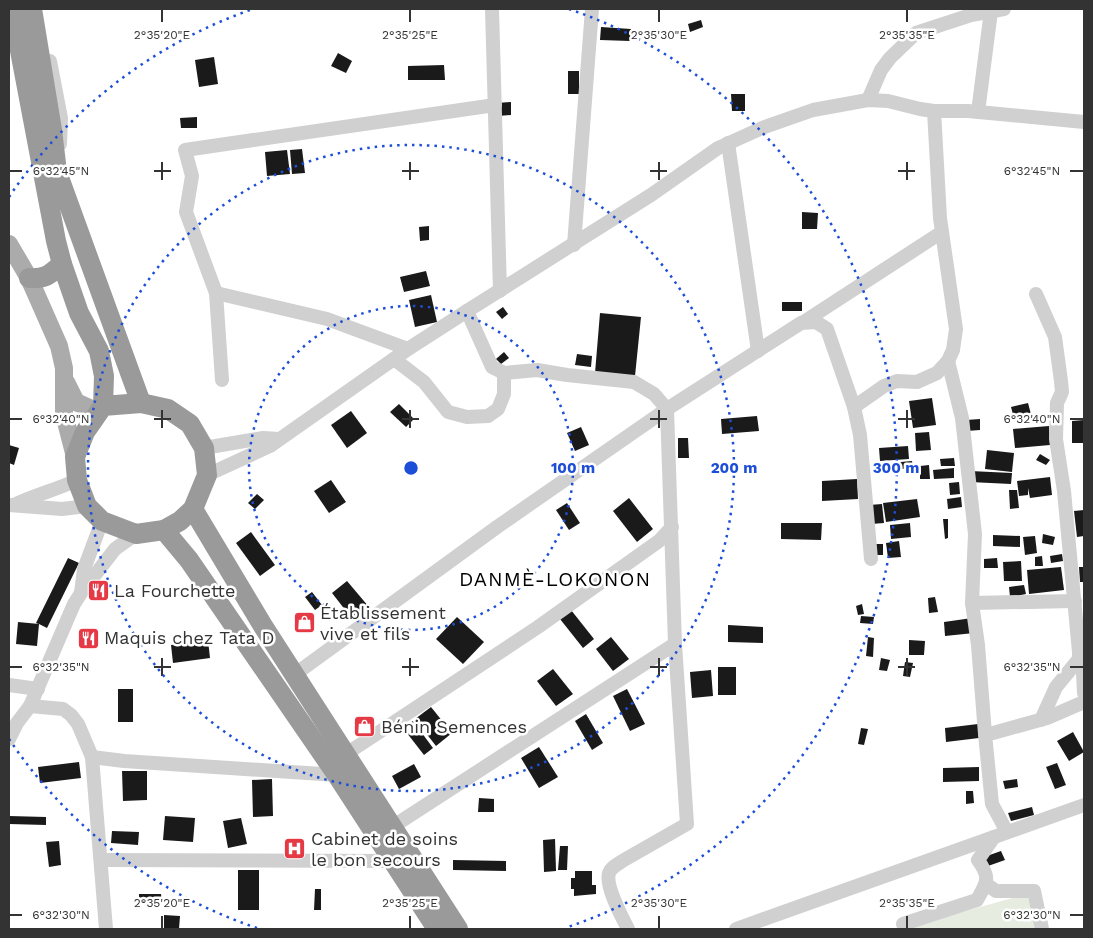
<svg xmlns="http://www.w3.org/2000/svg" width="1093" height="938" font-family="'Work Sans',sans-serif">
	<style>
		.green { fill: #e6ecdf }
		.building { fill: #1a1a1a }
		.lines { fill: none; stroke-linecap: round; stroke-linejoin: round }
		.minor { stroke: #d0d0d0; stroke-width: 14 }
		.major { stroke: #ababab; stroke-width: 18 }
		.highway { stroke: #9a9a9a; stroke-width: 20 }
		.ticks { fill: none; stroke: #333; stroke-width: 2 }
		.ring { fill: none; stroke: #1d4ed8; stroke-width: 2.5; stroke-dasharray: 2.5 5 }
		.labels { text-anchor: middle; stroke-width: 5; stroke-linejoin: round; paint-order: stroke }
		.poi-label { font-size: 18px; fill: #333; stroke: #fff; text-anchor: start }
		.quarter-label { font-size: 20px; letter-spacing: 1px; fill: #000; stroke: #fff }
		.ticks-label { font-size: 12px; text-anchor: middle; fill: #333; stroke: #fff; stroke-width: 5; stroke-linejoin: round; paint-order: stroke }
		.centre { fill: #1d4ed8; stroke: #fff; stroke-width: 2.5 }
		.ring-label { font-size: 15px; text-anchor: middle; font-weight: bold; fill: #1d4ed8; stroke: #fff; stroke-width: 5; stroke-linejoin: round; paint-order: stroke }
	</style>
	<rect width="100%" height="100%" fill="#fff"/>
	<path class="green" d="M1027,894L1037,929H913L912,926Z"/>
	<g class="building">
		<path d="M701,20L703,27L690,32L688,24Z"/>
		<path d="M601,27L631,29L630,41L600,40Z"/>
		<path d="M338,53L352,61L346,73L331,66Z"/>
		<path d="M214,57L218,84L199,87L195,60Z"/>
		<path d="M444,65L445,80H408V66Z"/>
		<rect x="568" y="71" width="11" height="23"/>
		<path d="M731,94H745V111H732Z"/>
		<path d="M511,102V115L498,116L497,103Z"/>
		<path d="M197,117V128H181L180,118Z"/>
		<path d="M302,149L305,173L292,174L290,150Z"/>
		<path d="M287,150L290,174L267,176L265,152Z"/>
		<path d="M802,212L818,213L817,229H802Z"/>
		<path d="M429,226V240L420,241L419,227Z"/>
		<path d="M426,271L430,286L404,292L400,277Z"/>
		<path d="M431,295L437,322L415,327L409,300Z"/>
		<rect x="782" y="302" width="20" height="9"/>
		<path d="M503,307L508,314L502,319L496,312Z"/>
		<path d="M600,313L641,317L635,376L595,373Z"/>
		<path d="M504,352L509,358L501,364L496,359Z"/>
		<path d="M577,354L592,356L591,367L575,365Z"/>
		<path d="M932,398L936,425L913,428L909,401Z"/>
		<path d="M1028,403L1032,418L1015,422L1011,407Z"/>
		<path d="M399,404L414,419L406,427L390,412Z"/>
		<path d="M351,411L367,433L347,448L331,425Z"/>
		<path d="M757,416L759,431L722,434L721,419Z"/>
		<path d="M980,419V430L967,431L966,420Z"/>
		<path d="M1084,420V443H1072V421Z"/>
		<path d="M1049,426L1050,445L1015,448L1013,429Z"/>
		<path d="M581,427L589,445L575,451L567,433Z"/>
		<path d="M929,432L931,450L916,451L915,433Z"/>
		<path d="M678,438H688L689,458H678Z"/>
		<path d="M9,445L19,448L14,465L9,463Z"/>
		<path d="M908,446L909,459L880,461L879,448Z"/>
		<path d="M987,450L1014,453L1012,472L985,469Z"/>
		<path d="M1040,454L1050,460L1046,465L1036,460Z"/>
		<path d="M954,458L955,466H941L940,459Z"/>
		<path d="M912,461L913,468L878,471V464Z"/>
		<path d="M929,465L930,479H920V466Z"/>
		<path d="M954,468V478L934,479L933,470Z"/>
		<path d="M970,471L1012,473L1011,484L970,482Z"/>
		<path d="M1050,477L1052,495L1030,498L1028,488V495L1019,496L1017,481Z"/>
		<path d="M857,479L858,499L822,501V481Z"/>
		<path d="M331,480L346,502L329,513L314,491Z"/>
		<path d="M959,482L960,494L950,495L949,483Z"/>
		<path d="M1009,490H1017L1019,508L1010,509Z"/>
		<path d="M257,494L264,500L255,509L248,503Z"/>
		<path d="M961,497L962,507L948,509L947,499Z"/>
		<path d="M629,498L653,529L637,542L613,511Z"/>
		<path d="M917,499L920,517L886,522L883,503Z"/>
		<path d="M567,503L580,523L569,530L556,510Z"/>
		<path d="M882,504L884,523L871,524L869,505Z"/>
		<path d="M1084,510V536L1077,537L1074,511Z"/>
		<path d="M943,519H948V538L945,539Z"/>
		<path d="M781,523H822L821,540L781,539Z"/>
		<path d="M910,523L911,537L891,539L890,525Z"/>
		<path d="M251,532L275,565L260,576L236,543Z"/>
		<path d="M1043,534L1055,537L1053,545L1042,543Z"/>
		<path d="M993,535L1020,536V547L993,546Z"/>
		<path d="M1035,536L1037,553L1025,555L1023,537Z"/>
		<path d="M899,541L901,557L888,558L886,543Z"/>
		<rect x="874" y="544" width="9" height="11"/>
		<path d="M1062,554L1063,561L1051,563L1050,556Z"/>
		<path d="M1042,556L1043,566H1035V557Z"/>
		<path d="M68,558L79,563L47,628L39,624L37,646L16,644L18,622L39,624L36,623Z"/>
		<path d="M997,558L998,568H984V559Z"/>
		<path d="M1021,561L1022,581H1004L1003,562Z"/>
		<path d="M1061,567L1064,590L1029,594L1027,570Z"/>
		<path d="M1079,567H1084V582H1080Z"/>
		<path d="M347,581L369,607L353,620L332,593Z"/>
		<path d="M1024,585L1026,594L1010,597L1009,587Z"/>
		<path d="M312,592L322,605L315,610L305,597Z"/>
		<path d="M935,597L938,612L929,613L928,598Z"/>
		<path d="M862,604L864,614L858,615L856,606Z"/>
		<path d="M571,610L594,639L583,648L560,619Z"/>
		<path d="M861,616L874,617L873,624L860,623Z"/>
		<path d="M457,617L484,642L463,664L436,639Z"/>
		<path d="M972,618L974,633L945,636L944,622Z"/>
		<path d="M728,625L763,627V643L728,642Z"/>
		<path d="M611,637L629,659L613,671L596,649Z"/>
		<path d="M868,637L874,638L873,657L866,656Z"/>
		<path d="M208,640L210,658L173,663L171,645Z"/>
		<path d="M909,640L925,641L924,655H909Z"/>
		<path d="M881,658L890,660L887,671L879,670Z"/>
		<path d="M905,662L913,663L910,677L903,676Z"/>
		<rect x="718" y="667" width="18" height="28"/>
		<path d="M553,669L573,694L556,706L537,681Z"/>
		<path d="M711,670L713,696L692,698L690,672Z"/>
		<rect x="118" y="689" width="15" height="33"/>
		<path d="M627,689L645,724L630,731L613,696Z"/>
		<path d="M431,707L452,733L436,746L415,719Z"/>
		<path d="M586,714L603,743L592,750L575,721Z"/>
		<path d="M413,721L433,748L424,755L403,728Z"/>
		<path d="M978,724L979,738L946,742L945,728Z"/>
		<path d="M861,728L868,729L864,745L858,744Z"/>
		<path d="M1073,732L1084,752L1069,761L1057,741Z"/>
		<path d="M539,747L558,777L539,788L521,758Z"/>
		<path d="M79,762L81,778L40,783L38,767Z"/>
		<path d="M1057,763L1066,785L1055,789L1046,767Z"/>
		<path d="M414,764L421,777L399,789L392,776Z"/>
		<path d="M979,767V781L943,782V768Z"/>
		<path d="M122,771H147V800L123,801Z"/>
		<path d="M272,779L273,816L253,817L252,780Z"/>
		<path d="M1017,779L1018,787L1005,789L1003,781Z"/>
		<path d="M966,791H973L974,803L966,804Z"/>
		<path d="M479,798L494,799V812H478Z"/>
		<path d="M1032,807L1034,815L1011,821L1008,813Z"/>
		<path d="M9,816L46,817V825L9,824Z"/>
		<path d="M165,816L195,818L193,842L163,840Z"/>
		<path d="M241,818L247,844L228,848L223,821Z"/>
		<path d="M112,831L139,832L138,845L111,843Z"/>
		<path d="M555,839L556,871L544,872L543,840Z"/>
		<path d="M59,841L61,865L49,867L46,842Z"/>
		<path d="M560,846H568L567,870H558Z"/>
		<path d="M1001,851L1005,860L988,866L984,857Z"/>
		<path d="M453,860L506,861V871L453,870Z"/>
		<rect x="238" y="870" width="21" height="40"/>
		<path d="M575,871H592V885H596V894L574,896V889H571V878H575Z"/>
		<path d="M315,889H321V910H314Z"/>
		<path d="M139,894H161L162,903L139,904Z"/>
		<path d="M164,915L180,916L179,929L164,928Z"/>
	</g>
	<g class="lines">
		<g class="minor">
			<path d="M492,9L500,291"/>
			<path d="M50,61L61,118L60,144"/>
			<path d="M868,100L881,70L890,58L916,33L971,15L1004,9"/>
			<path d="M978,112L991,11"/>
			<path d="M728,143L758,351"/>
			<path d="M574,245L592,9"/>
			<path d="M216,293L327,319L408,349"/>
			<path d="M1036,294L1055,337L1061,381L1062,392L1057,403L1056,439L1064,491L1079,652V659L1056,687L1041,720"/>
			<path d="M467,311L492,367L504,373L537,370L567,375L634,382L654,394L667,409L675,644L687,824L624,860C618,864 611,867 609,873C605,886 622,917 628,929"/>
			<path d="M802,323L942,232"/>
			<path d="M394,359L424,382L448,412L467,417L488,416L498,409L504,394V373"/>
			<path d="M948,361L962,418L975,534L972,603L978,645L985,734L993,733L1047,718L1084,702"/>
			<path d="M222,380L216,293L186,212L192,176L185,150L495,105"/>
			<path d="M854,407L884,386L897,381L917,382L937,373L948,361L953,350L956,329L940,218L934,111"/>
			<path d="M204,448L263,438L279,439"/>
			<path d="M207,475L270,446L408,349L467,311L651,195L718,148L762,128L813,110L868,100L888,101L920,109L934,111H968L1084,122"/>
			<path d="M9,505L62,509L87,506"/>
			<path d="M14,505C34,495 56,490 77,480"/>
			<path d="M81,593L84,569L102,521"/>
			<path d="M972,603L1075,601"/>
			<path d="M1079,659L1083,673L1084,693"/>
			<path d="M294,675L497,527L667,409L801,323L816,322L827,329L854,407L860,435L871,559"/>
			<path d="M9,685L38,689"/>
			<path d="M30,706L63,709L71,715L78,724L92,757L106,929"/>
			<path d="M985,734L992,804L1007,832"/>
			<path d="M9,739L17,723L30,706L74,604L81,593L115,549L136,534"/>
			<path d="M346,754L538,627L659,541L672,527"/>
			<path d="M92,757L124,761L337,775"/>
			<path d="M392,827L675,644"/>
			<path d="M101,860L392,861"/>
			<path d="M986,884L996,891H1034L1042,929"/>
			<path d="M736,929L1084,805"/>
			<path d="M905,929L903,924L977,900C987,882 991,878 978,860L994,837"/>
		</g>
		<g class="major">
			<path d="M9,244L29,278L59,346L64,368V414L75,457"/>
			<path d="M66,382L76,402L98,412"/>
		</g>
		<g class="highway">
			<path d="M14,9L17,35L56,241L62,264L79,313L99,351L104,376L103,406L85,432L75,457L77,480L87,506L102,521L136,534L164,530L180,521L193,509L207,475L204,448L190,424L168,409L141,403L103,406"/>
			<path d="M32,9L52,130L57,172L141,403"/>
			<path d="M29,278C46,279 49,275 62,264"/>
			<path d="M193,509L263,626L458,929"/>
			<path d="M164,530L189,560L337,775L437,929"/>
		</g>
	</g>
	<path class="ticks" d="M162,10V22M410,10V22M659,10V22M907,10V22M162,162V180M410,162V180M659,162V180M907,162V180M10,171H22M154,171H171M402,171H419M650,171H667M898,171H915M1070,171H1083M162,410V428M410,410V428M659,410V428M907,410V428M10,419H22M154,419H171M402,419H419M650,419H667M898,419H915M1070,419H1083M162,658V676M410,658V676M659,658V676M907,658V676M10,667H22M154,667H171M402,667H419M650,667H667M898,667H915M1070,667H1083M10,915H22M1070,915H1083M162,916V928M410,916V928M659,916V928M907,916V928"/>
	<g class="ring">
		<circle cx="411" cy="468" r="162"/>
		<circle cx="411" cy="468" r="323"/>
		<path d="M257 928A485 485 0 0 1 9 739M9 197A485 485 0 0 1 253 9M569 9A485 485 0 0 1 565 928"/>
	</g>
	<defs>
		<symbol id="restaurant-square" viewBox="-11 -11 22 22"><rect x="-9" y="-9" width="18" height="18" rx="4" fill="#e63946" stroke="#fff"/><path d="M-5-6h1v4h1v-4h1v4h1v-4h1v5L-1.5 .5V6h-2V.5L-5-1ZM5-6V6H3V1.5H1.5Q1.5-4 5-6Z" fill="#fff"/></symbol>
		<symbol id="shop-square" viewBox="-11 -11 22 22"><rect x="-9" y="-9" width="18" height="18" rx="4" fill="#e63946" stroke="#fff"/><path d="M-5-2.5h2.3a2.7 3.5 0 0 1 5.4 0H5L5.5 6h-11ZM-1.5-2.5h3a1.5 2.3 0 0 0-3 0Z" fill="#fff"/></symbol>
		<symbol id="hospital-square" viewBox="-11 -11 22 22"><rect x="-9" y="-9" width="18" height="18" rx="4" fill="#e63946" stroke="#fff"/><path d="M-5-5h3v3.5h4V-5h3V5h-3V1.5h-4V5h-3Z" fill="#fff"/></symbol>
	</defs>
	<g fill-rule="evenodd">
		<use href="#restaurant-square" x="86" y="578" width="25" height="25"/>
		<use href="#shop-square" x="292" y="610" width="25" height="25"/>
		<use href="#restaurant-square" x="76" y="626" width="25" height="25"/>
		<use href="#shop-square" x="352" y="714" width="25" height="25"/>
		<use href="#hospital-square" x="282" y="836" width="25" height="25"/>
	</g>
	<g class="labels">
		<g class="poi-label">
			<text x="114" y="597">La Fourchette</text>
			<text x="320" y="619">Établissement<tspan x="320" dy="21">vive et fils</tspan></text>
			<text x="104" y="644">Maquis chez Tata D</text>
			<text x="381" y="733">Bénin Semences</text>
			<text x="311" y="845">Cabinet de soins<tspan x="311" dy="21">le bon secours</tspan></text>
		</g>
		<g class="quarter-label">
			<text x="555" y="586">DANMÈ-LOKONON</text>
		</g>
	</g>
	<g class="ticks-label">
		<text x="162" y="39">2°35'20"E</text>
		<text x="410" y="39">2°35'25"E</text>
		<text x="659" y="39">2°35'30"E</text>
		<text x="907" y="39">2°35'35"E</text>
		<text x="61" y="175">6°32'45"N</text>
		<text x="1032" y="175">6°32'45"N</text>
		<text x="61" y="423">6°32'40"N</text>
		<text x="1032" y="423">6°32'40"N</text>
		<text x="61" y="671">6°32'35"N</text>
		<text x="1032" y="671">6°32'35"N</text>
		<text x="162" y="907">2°35'20"E</text>
		<text x="410" y="907">2°35'25"E</text>
		<text x="659" y="907">2°35'30"E</text>
		<text x="907" y="907">2°35'35"E</text>
		<text x="61" y="919">6°32'30"N</text>
		<text x="1032" y="919">6°32'30"N</text>
	</g>
	<circle cx="411" cy="468" r="8" class="centre"/>
	<g class="ring-label">
		<text x="573" y="473">100 m</text>
		<text x="734" y="473">200 m</text>
		<text x="896" y="473">300 m</text>
	</g>
	<rect width="1093" height="938" fill="none" stroke="#333333" stroke-width="20"/>
</svg>
